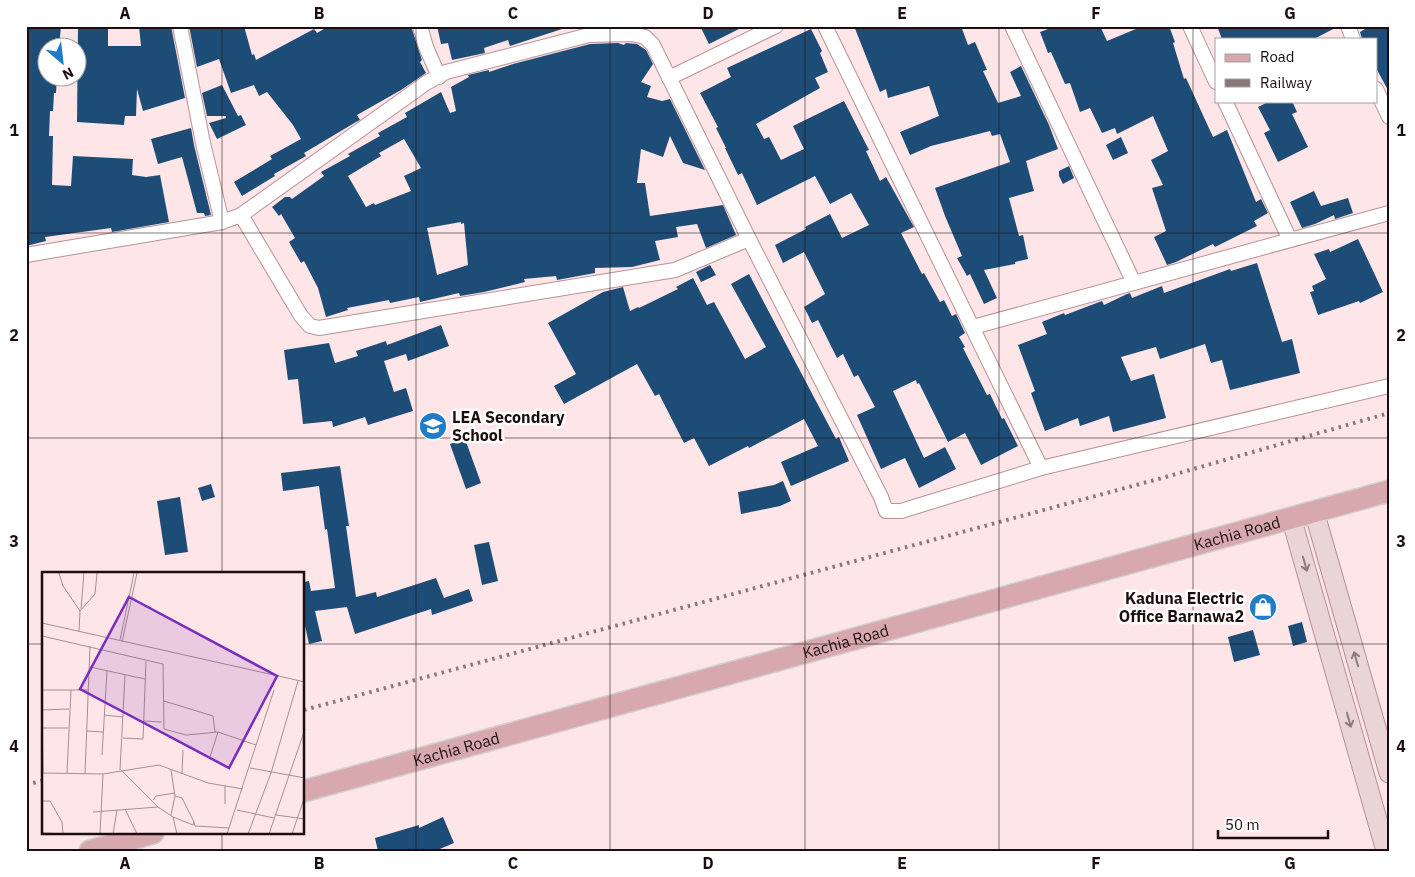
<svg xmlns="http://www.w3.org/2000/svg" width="1415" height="877" font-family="'IBM Plex Sans',sans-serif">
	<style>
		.building { fill: #1d4d77; fill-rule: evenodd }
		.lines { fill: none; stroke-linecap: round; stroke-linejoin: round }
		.street-casing { stroke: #b89295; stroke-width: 16 }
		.secondary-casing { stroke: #b89295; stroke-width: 21 }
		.primary-casing { stroke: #d2cfcf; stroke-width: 24 }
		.street { stroke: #fff; stroke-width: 14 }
		.secondary { stroke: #ebd4d6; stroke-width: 19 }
		.primary { stroke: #d7a8ad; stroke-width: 21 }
		.rail { stroke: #897678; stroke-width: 4; stroke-dasharray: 2.5 5; stroke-linecap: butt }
		.oneway { stroke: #8e7b7d }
		.grid { fill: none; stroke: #1c0e10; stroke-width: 1; stroke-opacity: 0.55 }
		.labels { text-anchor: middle; stroke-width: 5; stroke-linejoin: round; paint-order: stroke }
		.poi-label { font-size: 16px; font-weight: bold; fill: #1c0e10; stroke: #fff; text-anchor: start }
		.street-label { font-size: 16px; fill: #1c0e10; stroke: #fff }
		.inset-road { fill: none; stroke: #a48f91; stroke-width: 1 }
		.view { fill: #7b2cbf; fill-opacity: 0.15; stroke: #7b2cbf; stroke-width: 2.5 }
		.inset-edge { fill: none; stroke: #1c0e10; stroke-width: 2.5 }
		.neatline { fill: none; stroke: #1c0e10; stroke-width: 2 }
		.grid-label { font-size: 16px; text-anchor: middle; font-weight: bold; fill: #1c0e10 }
	</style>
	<rect width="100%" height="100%" fill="#fee5e7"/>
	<g class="building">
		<path d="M61,26L59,48H48V78H57L56,93H54L53,111H50L49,136H53L52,185L71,186L73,156L133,159L132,175L146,177L160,175L169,222L112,232L111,228L45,237L46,241L26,246V27Z"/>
		<path d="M78,26H108V46H141L139,26H171L185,98L143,111L137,89L136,116H125L124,125L77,122Z"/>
		<path d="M189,26H244L252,55L254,54L256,60L314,29L317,33L329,26H411L422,60L420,62L426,73L401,90L357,115L360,120L356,122L304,153L306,156L274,174L275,176L242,196L234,182L272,159L270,156L301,139L293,125L267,92L259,96L254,85L231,93L219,59L197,67Z"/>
		<path d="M437,26H565V28L510,46L508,40L484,48L485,53L452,60L448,43L441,44Z"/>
		<path d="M700,26H745L709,44Z"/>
		<path d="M854,26H961L968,45L975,42L987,70L983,71L998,103L1021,96L1010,72L1021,66L1049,125L1058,149L1026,161L1034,191L1009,198L1019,236L1023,235L1028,259L1015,262V264L984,270L997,298L984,304L970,274L967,276L957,258L962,256L945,216L935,188L1010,162L1000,134L992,136L990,131L931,146L910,155L900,132L939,116L929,86L888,98L886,89L880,92Z"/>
		<path d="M1056,26H1100L1107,41L1143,26H1169L1175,42L1173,43L1184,79L1186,78L1213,137L1227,130L1256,202L1261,199L1268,213L1254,221L1257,226L1215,247L1213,244L1176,262L1167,265L1154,237L1166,231L1152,188L1163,185L1151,160L1168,151L1153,116L1117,134L1115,128L1102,133L1090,108L1080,112L1070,83L1065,84L1051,52L1048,53L1040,32Z"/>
		<path d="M1217,26H1339L1314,39H1222Z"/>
		<path d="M1370,26H1389V92L1376,68V39H1362L1360,32Z"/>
		<path d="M811,29L822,51L820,53L828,72L815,78L820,88L756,124L764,139L769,137L781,160L804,149L793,126L844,101L869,150L866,151L880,181L886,177L914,227L901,233L922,274L924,273L940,302L944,300L952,316L956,314L965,333L959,337L965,347L963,348L987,395L990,394L1002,419L1004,418L1018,446L981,465L965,433L948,442L919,383L917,384L916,380L893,391L910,428L924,458L945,447L956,469L919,488L905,458L881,469L857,415L875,407L858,375L854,377L843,354L837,358L818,320L812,323L804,307L825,294L804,252L783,263L775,245L806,229L805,227L830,214L842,238L869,225L851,193L830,204L815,176L757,205L742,173L738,175L725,148H726L716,128L718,127L700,93L731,77L727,68Z"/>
		<path d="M618,43L624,45L626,43L637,44L646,50L653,64L641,82L651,86L647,97L662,101L670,99L705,170L683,163L670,136L663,157L641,149L637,183H645L650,216L723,205L736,235L706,248L697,224L676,227L678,237L655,241L660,260L632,267L595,268V273L557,280L556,276L524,279L525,282L484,292L460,296L459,293L420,302L419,297L390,303L389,300L347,308L348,310L326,317L318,288L304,261L301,263L289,242L295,238L281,214L279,216L272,207L285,197H290L292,199L324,176L321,172L350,156L348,154L380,136L378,133L407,117L405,113L441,92L450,113L456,111L451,87L469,77L468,75L489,70V72L513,64L590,44ZM404,139L421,168L404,176L411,191L375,205L374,203L366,207L348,176L381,156L379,153ZM461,222V224L464,223L468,265L437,275L427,228Z"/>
		<path d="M222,85L238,116L241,115L246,125L217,139L209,123L226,118V116H207L202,93Z"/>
		<path d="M1270,101H1292L1297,112L1292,114L1308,147L1278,162L1264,133L1270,130L1258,107Z"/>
		<path d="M191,128L194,145L211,215L205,216L204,213H197L182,157L158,164L151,139Z"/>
		<path d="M1121,137L1128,153L1113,160L1106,145Z"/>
		<path d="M1069,166L1074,178L1063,184L1059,176V171Z"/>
		<path d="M1314,191L1321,206L1348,198L1353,213L1335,219L1334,215L1315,224L1302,228L1290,202Z"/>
		<path d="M1358,239L1383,292L1360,303L1359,301L1318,315L1310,292L1314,291L1312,286L1326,279L1314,254L1329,249L1330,252Z"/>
		<path d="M1257,263L1282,342L1292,339L1300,373L1230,390L1222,360L1211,363L1205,344L1160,359L1156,347L1121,357L1131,381L1154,374L1166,418L1113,432L1109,416L1080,426L1078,418L1045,431L1031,393L1035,391L1018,345L1047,334L1042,322L1064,313L1065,315L1102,301L1104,305L1127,294L1130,293L1132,298L1162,286L1164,293L1230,269L1231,271Z"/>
		<path d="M710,265L716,275L701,282L696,272Z"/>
		<path d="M749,274L836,439L839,437L849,461L791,486L781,462L818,446L804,419L749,448L748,446L709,466L694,438L684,443L659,394L655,396L637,364L564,404L554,386L576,374L548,323L603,292L623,287L630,311L638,307L639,308L678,289L676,287L693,278L707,305L714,302L745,359L766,347L731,284Z"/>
		<path d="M441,325L449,346L408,361L406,354L384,361L394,392L406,388L413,411L368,425L365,417L333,427L332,421L303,424L298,379L288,380L284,350L329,343L335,363L358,356L356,351L386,341L387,345Z"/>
		<path d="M465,439L481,483L466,489L450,444Z"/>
		<path d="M340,466L349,526H346L356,597L376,592L377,597L436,578L444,598L469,589L473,601L432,615L431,609L355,634L347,607L315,611L322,641L309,644L304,621V582L309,581L311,591L335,588L327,529L325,530L319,486L283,491L281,473Z"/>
		<path d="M783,481L791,501L780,506L741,514L738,492L774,485Z"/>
		<path d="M211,484L215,497L202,501L198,488Z"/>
		<path d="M180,497L188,552L165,555L157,501Z"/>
		<path d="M489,542L498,581L482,585L474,545Z"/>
		<path d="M1302,622L1307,642L1293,646L1288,626Z"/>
		<path d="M1253,630L1260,655L1234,662L1228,637Z"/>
		<path d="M443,817L454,843L435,851H378L375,838L419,825V828Z"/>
	</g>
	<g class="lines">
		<defs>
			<g id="street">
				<path d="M180,26L203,143L222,222"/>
				<path d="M420,26L426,47L439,77"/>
				<path d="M825,26L1041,468"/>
				<path d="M1012,26L1134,283"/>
				<path d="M1190,26L1216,82"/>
				<path d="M1348,26L1353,39"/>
				<path d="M669,78L776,26"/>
				<path d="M1376,89L1389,117"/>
				<path d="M1225,101L1290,240"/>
				<path d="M241,215L301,316L310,326L319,328L675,270L744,241H750"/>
				<path d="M26,255L222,222L241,215L426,83L446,72L589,35L632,34L645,37L653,45L750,241L881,497L886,511H901L1041,468L1389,386"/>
				<path d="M973,327L1389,213"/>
			</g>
			<g id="secondary">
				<path d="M1314,511L1389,773"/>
				<path d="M1291,517L1386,851"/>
			</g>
			<g id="primary">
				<path id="s1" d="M304,791L1389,491"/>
				<path d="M90,851L153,833"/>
			</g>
		</defs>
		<use href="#street" class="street-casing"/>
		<use href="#secondary" class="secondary-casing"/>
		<use href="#primary" class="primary-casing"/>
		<use href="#street" class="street"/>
		<use href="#secondary" class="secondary"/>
		<use href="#primary" class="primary"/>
		<g class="rail">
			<path d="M304,710L1162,478L1389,413"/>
			<path d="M26,785L44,780"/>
		</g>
	</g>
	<defs><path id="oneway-shaft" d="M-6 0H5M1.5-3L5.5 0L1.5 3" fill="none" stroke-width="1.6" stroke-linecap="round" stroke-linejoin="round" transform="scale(1.25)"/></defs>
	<g class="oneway">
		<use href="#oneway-shaft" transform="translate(1305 564) rotate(74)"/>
		<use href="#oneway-shaft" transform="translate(1356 659) rotate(-106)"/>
		<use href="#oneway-shaft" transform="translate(1349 720) rotate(74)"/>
	</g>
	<path class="grid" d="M222,26V573M416,26V851M610,26V851M805,26V851M999,26V851M1193,26V851M26,233H1389M26,438H1389M26,644H44M304,644H1389M222,833V851"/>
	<defs>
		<symbol id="school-disc" viewBox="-11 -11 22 22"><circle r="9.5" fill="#207cc9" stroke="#fff"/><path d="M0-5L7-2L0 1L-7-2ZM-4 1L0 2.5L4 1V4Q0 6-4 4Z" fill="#fff"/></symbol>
		<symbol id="shop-disc" viewBox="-11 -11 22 22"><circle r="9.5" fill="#207cc9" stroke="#fff"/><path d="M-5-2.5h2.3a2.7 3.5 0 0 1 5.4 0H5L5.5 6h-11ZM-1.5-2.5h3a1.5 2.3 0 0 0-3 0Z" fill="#fff"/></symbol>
	</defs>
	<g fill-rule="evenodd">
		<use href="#school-disc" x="417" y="410" width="32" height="32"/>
		<use href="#shop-disc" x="1247" y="591" width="32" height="32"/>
	</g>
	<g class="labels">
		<g class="poi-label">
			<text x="452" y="423">LEA Secondary<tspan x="452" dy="18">School</tspan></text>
			<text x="1244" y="604" text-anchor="end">Kaduna Electric<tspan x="1244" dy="18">Office Barnawa2</tspan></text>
		</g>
		<g class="street-label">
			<text dy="6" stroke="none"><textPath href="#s1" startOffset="968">Kachia Road</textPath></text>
			<text dy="6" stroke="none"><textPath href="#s1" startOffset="562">Kachia Road</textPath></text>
			<text dy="6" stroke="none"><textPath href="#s1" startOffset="158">Kachia Road</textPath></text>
		</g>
	</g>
	<g transform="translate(42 572)">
		<rect width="262" height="262" fill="#fee5e7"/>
		<path class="inset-road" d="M17,1L21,14L38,39M39,37L42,1M0,51L263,110M37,59L38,39L53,22L55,1M0,64L121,92L122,157L144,163L176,160L214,173M78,68L92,1M80,70L95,1M48,95L103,107M0,118H46M122,129L171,144L173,160M0,138L27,137M0,142L1,201M62,143L81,145M102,149L120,150M1,156H26M45,159L61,160M81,166L101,167L104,89M60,183L65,99M168,185L176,160M208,196L263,206M78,198L83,103M79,198L116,235L131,245L151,253L152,250L153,254L187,256M129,198L133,224L129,243M0,201L61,202L117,193L166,211L201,217M25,201L29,118M43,202L48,74M140,202L141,178M133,224L140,226L152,250M111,228L114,224L133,221M0,229H8L20,250L21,262M183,232V213M83,237L95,262M195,238L232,246M51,240L116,235M234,243L263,247M131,245L135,262M0,261L28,262M58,262L61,202M71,262L75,238M185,262L232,118M206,262L229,201L256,109M227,262L263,157M250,262L263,224"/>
		<path class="view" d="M87,25L235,104L187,196L38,117Z"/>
		<rect width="262" height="262" class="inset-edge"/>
	</g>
	<rect width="1415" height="877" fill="none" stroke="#ffffff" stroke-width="55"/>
	<rect x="1215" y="38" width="162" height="65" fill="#ffffff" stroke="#a49f9f"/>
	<rect x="1225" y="54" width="25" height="8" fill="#d7a8ad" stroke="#a49f9f"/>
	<text x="1260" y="62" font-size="15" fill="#1c0e10">Road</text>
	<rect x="1225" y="79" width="25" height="8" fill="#897678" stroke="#a49f9f"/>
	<text x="1260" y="88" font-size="15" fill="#1c0e10">Railway</text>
	<g transform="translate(62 62) rotate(152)"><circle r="24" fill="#ffffff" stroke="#a49f9f"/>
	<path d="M0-4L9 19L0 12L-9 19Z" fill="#207cc9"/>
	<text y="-8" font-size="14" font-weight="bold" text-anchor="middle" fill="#1c0e10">N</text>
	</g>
	<path d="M1218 830v8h110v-8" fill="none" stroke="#1c0e10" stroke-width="2.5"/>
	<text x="1225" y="830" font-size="15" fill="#1c0e10" stroke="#ffffff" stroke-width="4" paint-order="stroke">50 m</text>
	<rect x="28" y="28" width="1360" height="822" class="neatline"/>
	<g class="grid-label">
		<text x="125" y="19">A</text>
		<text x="319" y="19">B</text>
		<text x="513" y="19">C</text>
		<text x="708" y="19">D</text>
		<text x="902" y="19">E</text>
		<text x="1096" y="19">F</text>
		<text x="1290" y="19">G</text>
		<text x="14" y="136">1</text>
		<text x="1401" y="136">1</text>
		<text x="14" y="341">2</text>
		<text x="1401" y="341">2</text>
		<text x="14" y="547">3</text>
		<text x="1401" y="547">3</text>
		<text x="14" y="752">4</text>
		<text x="1401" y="752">4</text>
		<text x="125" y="869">A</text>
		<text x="319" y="869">B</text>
		<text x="513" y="869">C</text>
		<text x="708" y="869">D</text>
		<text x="902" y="869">E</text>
		<text x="1096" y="869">F</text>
		<text x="1290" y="869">G</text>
	</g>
</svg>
